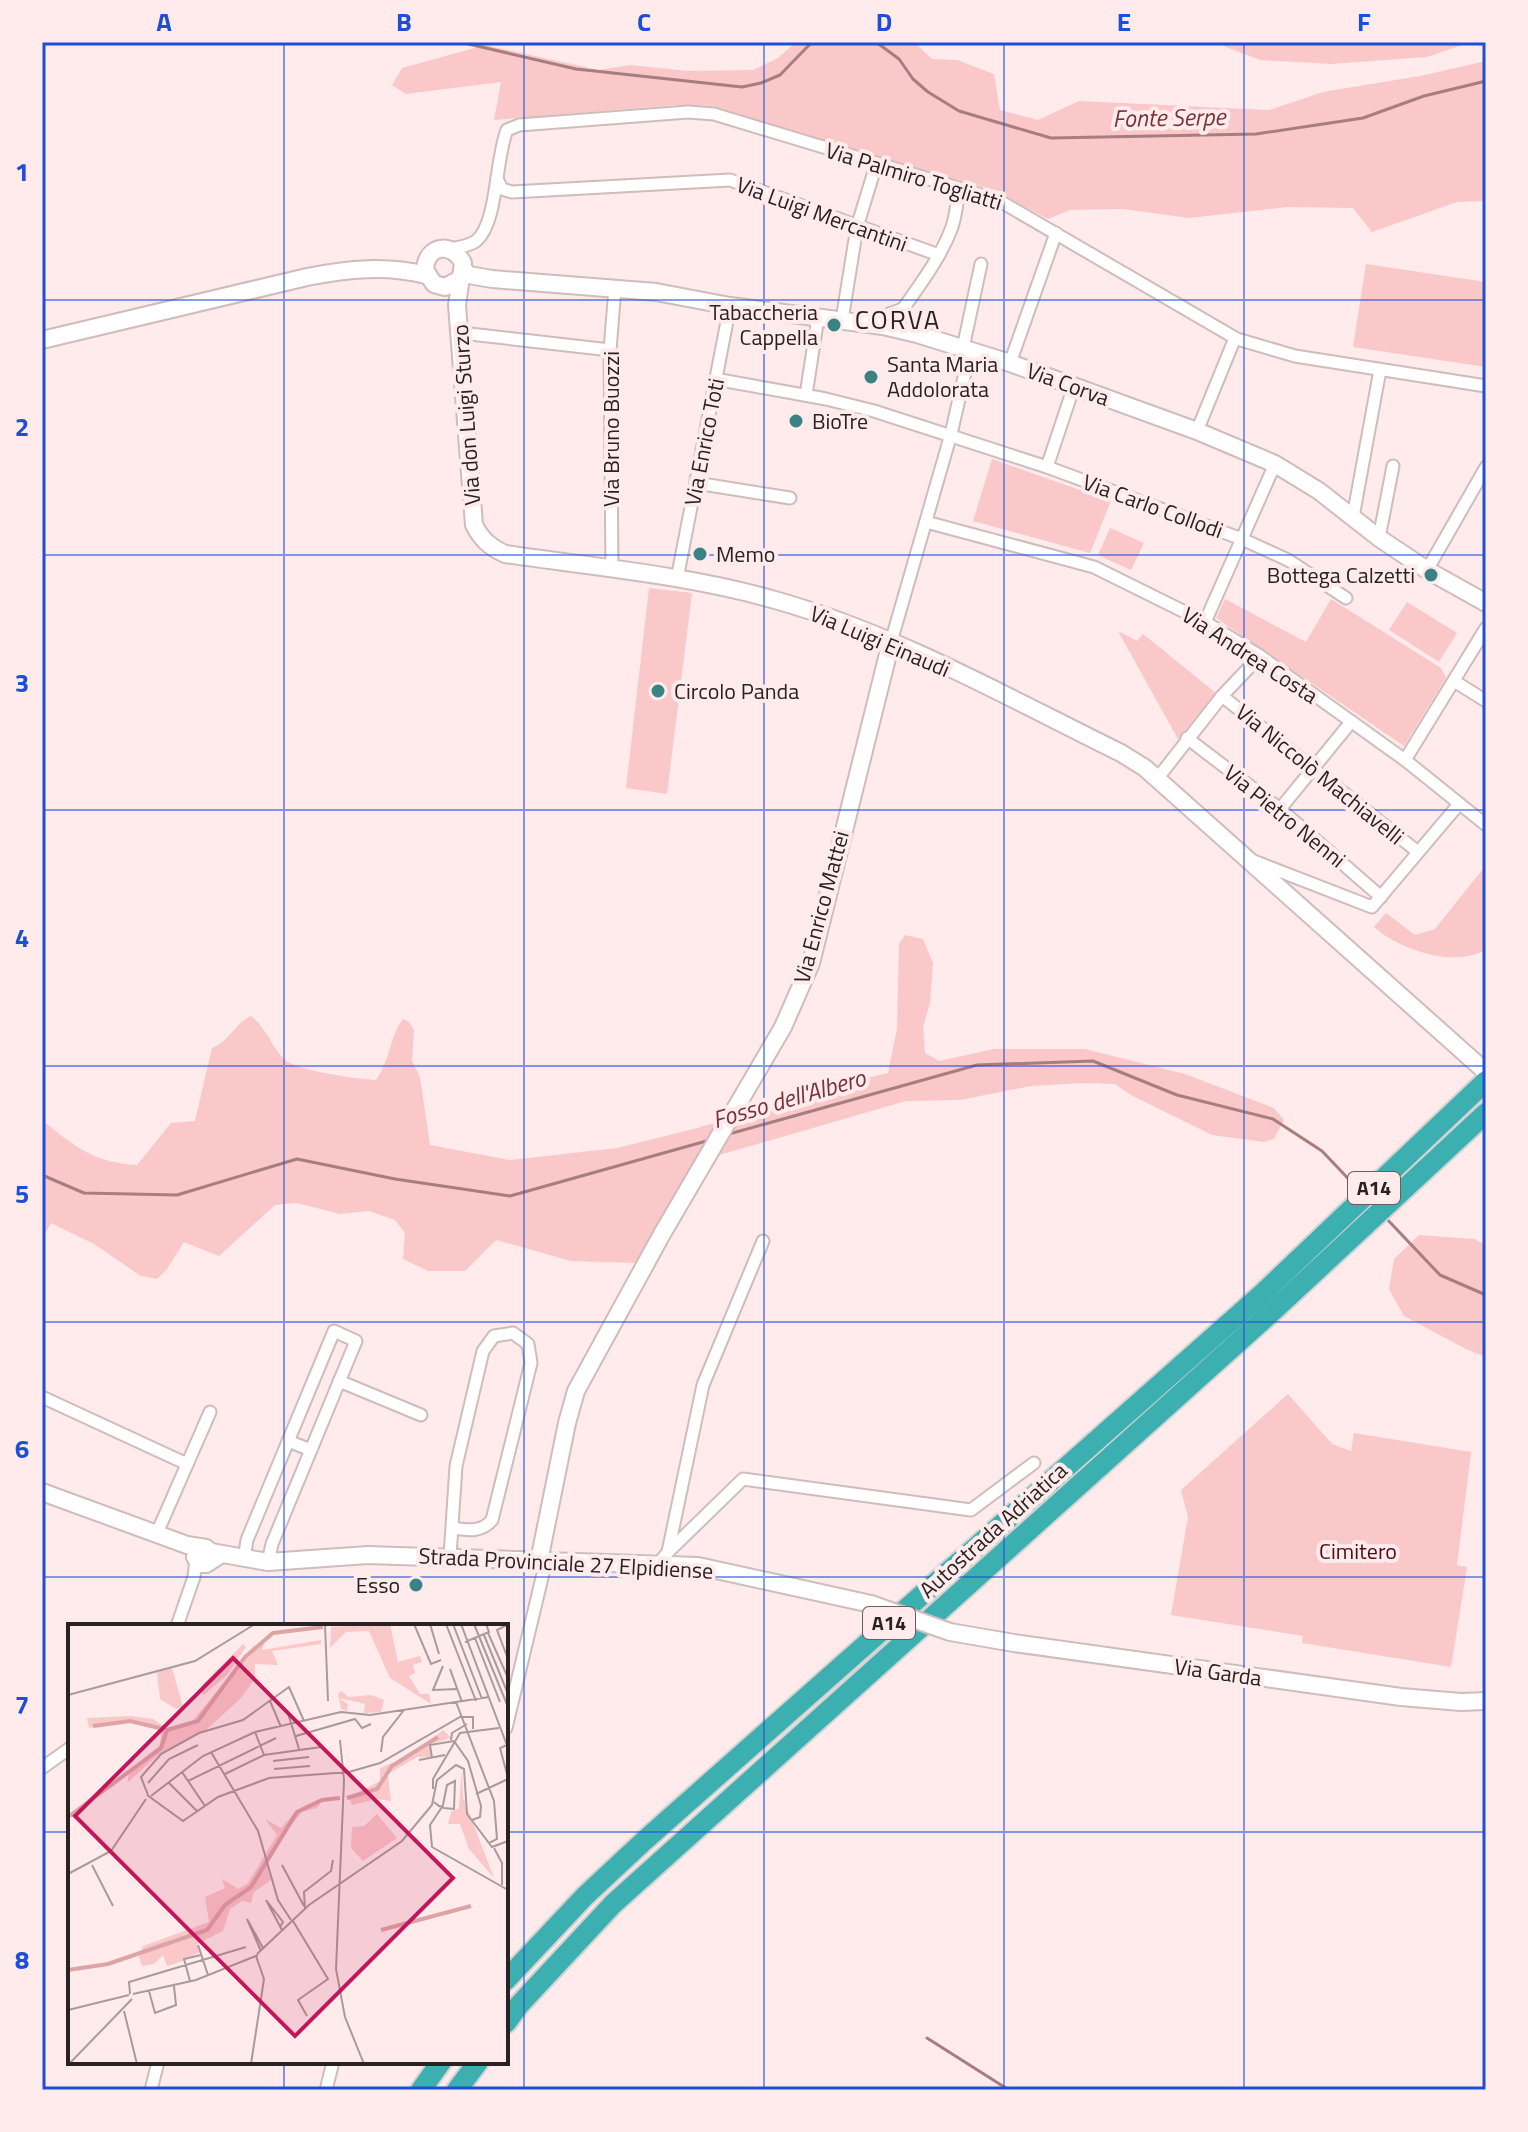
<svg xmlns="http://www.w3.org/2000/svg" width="1528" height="2132" font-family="'Titillium Web',sans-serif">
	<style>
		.green { fill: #fac8c9 }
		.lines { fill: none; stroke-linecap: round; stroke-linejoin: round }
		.stream { stroke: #a77d7e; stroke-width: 3 }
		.street-casing { stroke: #cfbcbc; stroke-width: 15 }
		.secondary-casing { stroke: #cfbcbc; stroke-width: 20 }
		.highway-casing { stroke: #d4d3d3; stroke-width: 24 }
		.street { stroke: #fff; stroke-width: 11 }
		.secondary { stroke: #fff; stroke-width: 16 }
		.highway { stroke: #3cafb0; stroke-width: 20 }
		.secondary-bridge-casing { stroke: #cfbcbc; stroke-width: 20; stroke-linecap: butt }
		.secondary-bridge { stroke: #fff; stroke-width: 16 }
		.grid { fill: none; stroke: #1d4ed8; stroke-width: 2; stroke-opacity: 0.55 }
		.poi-dot { fill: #3a8283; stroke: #ffebec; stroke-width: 3 }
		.labels { text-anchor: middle; stroke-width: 8; stroke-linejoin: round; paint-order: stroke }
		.shield { fill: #ffebec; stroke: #695e5f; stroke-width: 2 }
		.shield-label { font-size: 20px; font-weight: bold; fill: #292222 }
		.street-label { font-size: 22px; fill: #292222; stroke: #ffebec }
		.poi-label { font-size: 22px; fill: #292222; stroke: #ffebec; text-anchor: start }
		.park-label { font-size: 22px; fill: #4f0c18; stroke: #ffebec }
		.water-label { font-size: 24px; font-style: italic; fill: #783339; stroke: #ffebec }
		.quarter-label { font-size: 26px; letter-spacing: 2px; fill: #292222; stroke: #ffebec }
		.inset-river { fill: none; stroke: #dda4a6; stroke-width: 4 }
		.inset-road { fill: none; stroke: #a99b9b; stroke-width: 2 }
		.view { fill: #c2185b; fill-opacity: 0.15; stroke: #c2185b; stroke-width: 4 }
		.inset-edge { fill: none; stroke: #292222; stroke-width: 4 }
		.neatline { fill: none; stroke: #1d4ed8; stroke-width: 3 }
		.grid-label { font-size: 26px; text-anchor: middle; font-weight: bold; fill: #1d4ed8 }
	</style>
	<rect width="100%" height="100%" fill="#ffebec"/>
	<g class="green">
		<path d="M796,42H914L932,59L957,60L994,74L1000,110L1038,120L1079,101L1269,110L1323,92L1420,76L1486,61V201L1457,202L1372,232L1353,208L1287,207L1189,218L1123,209L1070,210L1048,219L991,189L881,159L714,106L676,105L494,120L501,82L406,94L392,85L402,68L485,45L599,70L630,65L688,71L753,70L778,58Z"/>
		<path d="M1213,42H1471L1427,57L1331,64L1260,60Z"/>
		<path d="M1366,264L1486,282V367L1353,347Z"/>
		<path d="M992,459L1111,501L1090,553L973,521Z"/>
		<path d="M1110,528L1144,543L1131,570L1098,555Z"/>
		<path d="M649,588L692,593L667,794L626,788Z"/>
		<path d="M1225,599L1306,642L1331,599L1441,668L1446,678L1404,746L1216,618Z"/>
		<path d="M1407,602L1457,633L1439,662L1389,630Z"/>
		<path d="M1118,631L1137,641L1143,634L1216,693L1178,739Z"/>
		<path d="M1486,865V950C1453,968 1400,950 1374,927L1386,913L1415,935L1435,929Z"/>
		<path d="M905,935L923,939L933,963L930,1003L923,1027L925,1053L939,1061L994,1049H1085L1185,1074L1274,1108L1284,1120L1274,1139L1264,1142L1212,1135L1131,1095L1115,1084L1084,1083L1031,1086L960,1100L906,1101L695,1162L636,1263L571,1261L496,1240L465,1271H428L403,1259L405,1233L395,1220L369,1211L340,1214L297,1203L275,1205L219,1256L184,1242L167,1269L157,1279L141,1276L94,1244L51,1223L44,1236H42V1120C74,1146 94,1163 137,1165L171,1123L195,1121L212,1048C231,1040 233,1025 251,1016C266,1027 271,1046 285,1060C298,1071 358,1079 376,1080C391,1059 389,1038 403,1019L409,1022L414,1030L412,1061L420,1077L430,1145L510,1160L617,1148L694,1129L832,1086L888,1073L897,1029L899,944Z"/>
		<path d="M1419,1235L1474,1239L1486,1245V1357L1466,1349L1404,1316L1389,1289L1394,1259Z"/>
		<path d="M1288,1394L1332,1444L1351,1451L1354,1433L1471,1452L1457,1565L1467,1567L1451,1667L1302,1643L1303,1636L1171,1615L1188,1517L1181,1490Z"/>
	</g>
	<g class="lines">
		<g class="stream">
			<path d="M460,42L576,69L742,87L761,83L780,75L812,42"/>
			<path d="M876,42L899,59L913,79L928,92L959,111L1051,138L1256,134L1363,118L1424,96L1486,81"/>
			<path d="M729,1134L977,1065L1093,1061L1177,1095L1273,1119L1322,1151L1360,1191"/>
			<path d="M42,1175L84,1193L177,1195L297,1159L395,1179L510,1196L710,1140"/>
			<path d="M1384,1216L1440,1275L1486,1295"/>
			<path d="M927,2038L1009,2090"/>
		</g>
		<defs>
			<g id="street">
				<path d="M497,179L502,189L512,192L730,180L939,255"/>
				<path d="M451,249C459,247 469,246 476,241C498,223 495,159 507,130L519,125L688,112L714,114L998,200L1237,339L1295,356L1486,386"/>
				<path d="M903,309C921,283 941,257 952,227C956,215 957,202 959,189"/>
				<path d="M842,320L857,227L876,165"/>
				<path d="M883,326L889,314L903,309"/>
				<path d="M470,334L610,350"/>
				<path d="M963,348L981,264"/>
				<path d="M1010,363L1056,233"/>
				<path d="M715,379L826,399L874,411L1047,467L1242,539L1288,560L1346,598"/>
				<path d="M806,395L818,317"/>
				<path d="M1197,431L1235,338"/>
				<path d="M1047,467L1074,386"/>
				<path d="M696,483L790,498"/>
				<path d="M1353,517L1380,370"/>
				<path d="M926,522L1094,567L1205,622L1260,656L1405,760L1486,825"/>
				<path d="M1379,538L1393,466"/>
				<path d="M612,569L610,350L615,288"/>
				<path d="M1427,570L1486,467"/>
				<path d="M677,579L730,306"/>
				<path d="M1205,622L1275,464"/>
				<path d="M891,642L951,434L970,351"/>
				<path d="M1454,681L1486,701"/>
				<path d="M1222,696L1418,852"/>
				<path d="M1187,738L1280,809L1381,897"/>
				<path d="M1405,760L1486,628"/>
				<path d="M1157,779L1222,696L1260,656"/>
				<path d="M1280,809L1351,722"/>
				<path d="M1251,860L1372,907L1459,804"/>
				<path d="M339,1381L421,1415"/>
				<path d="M42,1397L187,1464"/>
				<path d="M288,1441L311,1450"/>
				<path d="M157,1533L210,1412"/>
				<path d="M668,1552L703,1385L763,1241"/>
				<path d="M450,1556L456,1466L483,1351L494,1336L513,1333L528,1344L531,1363L492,1520C481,1533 467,1530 452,1528"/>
				<path d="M244,1559L247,1540L334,1331L356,1341L272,1544L268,1562"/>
				<path d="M659,1563L668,1552L743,1479L971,1510L1034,1463"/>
				<path d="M177,1626L194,1577L196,1558"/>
				<path d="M506,1728L546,1561"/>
				<path d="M42,1768L70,1748"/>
				<path d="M151,2090L158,2062"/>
				<path d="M326,2090L333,2062"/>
			</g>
			<g id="secondary">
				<path d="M463,269L469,275L492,279L656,292L730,306L883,326L917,334L1010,363L1197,431L1275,464L1319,491L1379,538L1427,570L1486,603"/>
				<path d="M460,279L445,287L434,284L425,270C426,245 452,241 463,263L457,305L474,525C482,540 490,547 505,554C594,567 688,575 775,600C896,634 1009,698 1121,753L1145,768L1486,1072"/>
				<path d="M42,340L307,277C348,269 386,265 426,275"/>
				<path d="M42,1492L187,1545L206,1548L211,1552L212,1559"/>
				<path d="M201,1548L195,1557L200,1564H206L220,1555"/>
				<path d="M211,1552L268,1562L368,1555L698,1566L871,1604"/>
				<path d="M539,1561L567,1423L576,1391L662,1234L783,1027L811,963L891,642"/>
				<path d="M950,1632L1014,1643L1401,1697L1461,1702L1486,1701"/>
			</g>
			<g id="highway">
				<path d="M506,1980L585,1896L645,1840L1262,1294L1486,1081"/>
				<path d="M506,2023L519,2005L613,1904L1275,1309L1486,1113"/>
				<path d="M421,2090L441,2062"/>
				<path d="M457,2090L478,2062"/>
			</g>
		</defs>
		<use href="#street" class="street-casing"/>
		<use href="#secondary" class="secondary-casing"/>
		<use href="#highway" class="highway-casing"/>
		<use href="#street" class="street"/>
		<use href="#secondary" class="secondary"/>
		<use href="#highway" class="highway"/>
		<defs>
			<path id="secondary-bridge" d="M871,1604L950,1632"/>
		</defs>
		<use href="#secondary-bridge" class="secondary-bridge-casing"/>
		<use href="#secondary-bridge" class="secondary-bridge"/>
	</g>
	<path class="grid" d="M284,42V1626M524,42V2090M764,42V2090M1004,42V2090M1244,42V2090M42,300H1486M42,555H1486M42,810H1486M42,1066H1486M42,1322H1486M42,1577H1486M42,1832H70M506,1832H1486M284,2062V2090"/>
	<g class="poi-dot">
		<circle cx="834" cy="325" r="8"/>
		<circle cx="871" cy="377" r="8"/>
		<circle cx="796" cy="421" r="8"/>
		<circle cx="700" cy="554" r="8"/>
		<circle cx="1431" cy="575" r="8"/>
		<circle cx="658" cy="691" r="8"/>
		<circle cx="416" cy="1585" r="8"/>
	</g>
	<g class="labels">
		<g class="shield">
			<rect x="1348" y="1172" width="52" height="32" rx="6"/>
			<rect x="863" y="1607" width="52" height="32" rx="6"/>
		</g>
		<g class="shield-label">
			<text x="1374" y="1195">A14</text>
			<text x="889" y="1630">A14</text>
		</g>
		<g class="street-label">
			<text transform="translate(914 176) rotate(17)" y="8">Via Palmiro Togliatti</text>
			<text transform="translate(822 214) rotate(20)" y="8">Via Luigi Mercantini</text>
			<text transform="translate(1068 384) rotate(20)" y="8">Via Corva</text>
			<text transform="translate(466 415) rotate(-94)" y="8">Via don Luigi Sturzo</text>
			<text transform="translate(611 429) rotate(-90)" y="8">Via Bruno Buozzi</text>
			<text transform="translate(704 442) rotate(-79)" y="8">Via Enrico Toti</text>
			<text transform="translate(1153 506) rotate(20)" y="8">Via Carlo Collodi</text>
			<text transform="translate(880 641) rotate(23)" y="8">Via Luigi Einaudi</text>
			<text transform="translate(1250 655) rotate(33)" y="8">Via Andrea Costa</text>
			<text transform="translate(1320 774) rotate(39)" y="8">Via Niccolò Machiavelli</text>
			<text transform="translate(1285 816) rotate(39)" y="8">Via Pietro Nenni</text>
			<text transform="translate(821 907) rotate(-75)" y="8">Via Enrico Mattei</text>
			<text transform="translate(993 1530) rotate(-42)" y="8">Autostrada Adriatica</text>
			<text transform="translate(566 1563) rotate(3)" y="8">Strada Provinciale 27 Elpidiense</text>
			<text transform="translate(1218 1672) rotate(8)" y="8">Via Garda</text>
		</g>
		<g class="poi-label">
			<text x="818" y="320" text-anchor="end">Tabaccheria<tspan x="818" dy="25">Cappella</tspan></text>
			<text x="887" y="372">Santa Maria<tspan x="887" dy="25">Addolorata</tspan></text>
			<text x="812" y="429">BioTre</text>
			<text x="716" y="562">Memo</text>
			<text x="1415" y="583" text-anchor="end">Bottega Calzetti</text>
			<text x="674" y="699">Circolo Panda</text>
			<text x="400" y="1593" text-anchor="end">Esso</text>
		</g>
		<g class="park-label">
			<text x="1358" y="1559">Cimitero</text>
		</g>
		<g class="water-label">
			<text transform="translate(1169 118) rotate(-1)" y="8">Fonte Serpe</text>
			<text transform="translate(789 1099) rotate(-16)" y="8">Fosso dell'Albero</text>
		</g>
		<g class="quarter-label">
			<text x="898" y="329">CORVA</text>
		</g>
	</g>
	<g transform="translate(68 1624)">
		<rect width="440" height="440" fill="#ffebec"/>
		<path d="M322,0L330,38L352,32L354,38L345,41L347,49L341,52L352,70H361L363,80L322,54L301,7L278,8L262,24L263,3ZM253,16V20L204,27L210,41L187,40V54L173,74L138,106L90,131L59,159L62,146L92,121L94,106L53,97L21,104L19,94L63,92L85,95L98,104L122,100L186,22L197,17L194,26ZM175,20L178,23L160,50L136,71L131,67L135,60ZM104,44L115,83L108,85L92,75L89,48ZM274,67L280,73L303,71L316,76L313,88L296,89L297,80L271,74L280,80L279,87L273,85L270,69ZM375,106L383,114L362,120L363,133H349L320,150L323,177L309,175L284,181L281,173L312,157V144L342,132ZM394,145L395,173L426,254L401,225L392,200H380L383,188L391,184ZM255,175L249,184L234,188L214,212L199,240L203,256L186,268L183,279L174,277L162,285L155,307L129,320L132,328L115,337L99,342L95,331L86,340L74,342L71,333L75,322L141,298L137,273L157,264L154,255L170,265L180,259L209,211L197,195L213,204L227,188ZM309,190L329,214L295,237L283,224L284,203L296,202Z" fill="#fac8c9"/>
		<path class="inset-river" d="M25,102L62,97L96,105M279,174L309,165L324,142L370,113M0,193L93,124L99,106L130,97L177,33L205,9L255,3M313,306L403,282M0,346L40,340L139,306L157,281L183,263L229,188L254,176L272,174"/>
		<path class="inset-road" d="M227,0H273M257,0L260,77M346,0L363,40L373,36M362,0L371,30M378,0L408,77M385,0L414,75M393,0L440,124M406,0L440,83M439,1L429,6L440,35M420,9L440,54M416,11L440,70M407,14L432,78M397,18L421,8L418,0M375,42L365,66L390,65M382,45L394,78M0,71L127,37L187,0M202,77L213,103M388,78L426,177L429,215L421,219M219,86L231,125M187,108L196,131M228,112L287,95L294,104L303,100M272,116L276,156L268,345L277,393L296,440M383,116L384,109L399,100M386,117L400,137L413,182L412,193L404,196M439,121L432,124L440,154M143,128L190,207L210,276L223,296M313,128L315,113L336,86M364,134L362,121L386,117M351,136L377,131M205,137L241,133M206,145L242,142M114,148L137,182M157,150L196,131L253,123M120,157L208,114M100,158L129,187M80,159L101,135L130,121M365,165V155L392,109L431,104M408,170L440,155M79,171L115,197L150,173L201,154L281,148L312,139L392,93H405V105M80,171L73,153L93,130L131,109L175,96L221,63L236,97M83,172L135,132L187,108L273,88L302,91L421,73M366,178L371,182L374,183L376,184L386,185L387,157L379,161L375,181L374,183L362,201L364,223L440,266M426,224L434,239V261M24,241L45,282M214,241L236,282M0,250L43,227L78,175M198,276L214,306M198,276L215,298L212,303M237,285L236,268L263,247L265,236M225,297L260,355L230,376L239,392M130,321L140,351M193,327L179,295L195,324M189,330L241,281L334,217L364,181L369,156L388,141L396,145L399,190L424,223L440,217M122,357L116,335L133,331M81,367L87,389L108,381L106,362M62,370L61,358L178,323M65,370L128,356L190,331M0,386L61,371M56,387L69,440M1,440L64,375M183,440L196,355L188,332"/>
		<path class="view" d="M165,34L385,254L227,412L7,192Z"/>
		<rect width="440" height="440" class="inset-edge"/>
	</g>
	<rect width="1528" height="2132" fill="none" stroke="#ffebec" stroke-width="88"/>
	<rect x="44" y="44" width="1440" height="2044" class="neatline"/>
	<g class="grid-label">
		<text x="164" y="31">A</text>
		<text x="404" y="31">B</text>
		<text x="644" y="31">C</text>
		<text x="884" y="31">D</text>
		<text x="1124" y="31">E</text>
		<text x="1364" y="31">F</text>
		<text x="22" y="181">1</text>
		<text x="22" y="436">2</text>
		<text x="22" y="692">3</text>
		<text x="22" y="947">4</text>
		<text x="22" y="1203">5</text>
		<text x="22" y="1458">6</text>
		<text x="22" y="1714">7</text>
		<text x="22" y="1969">8</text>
	</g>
</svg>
